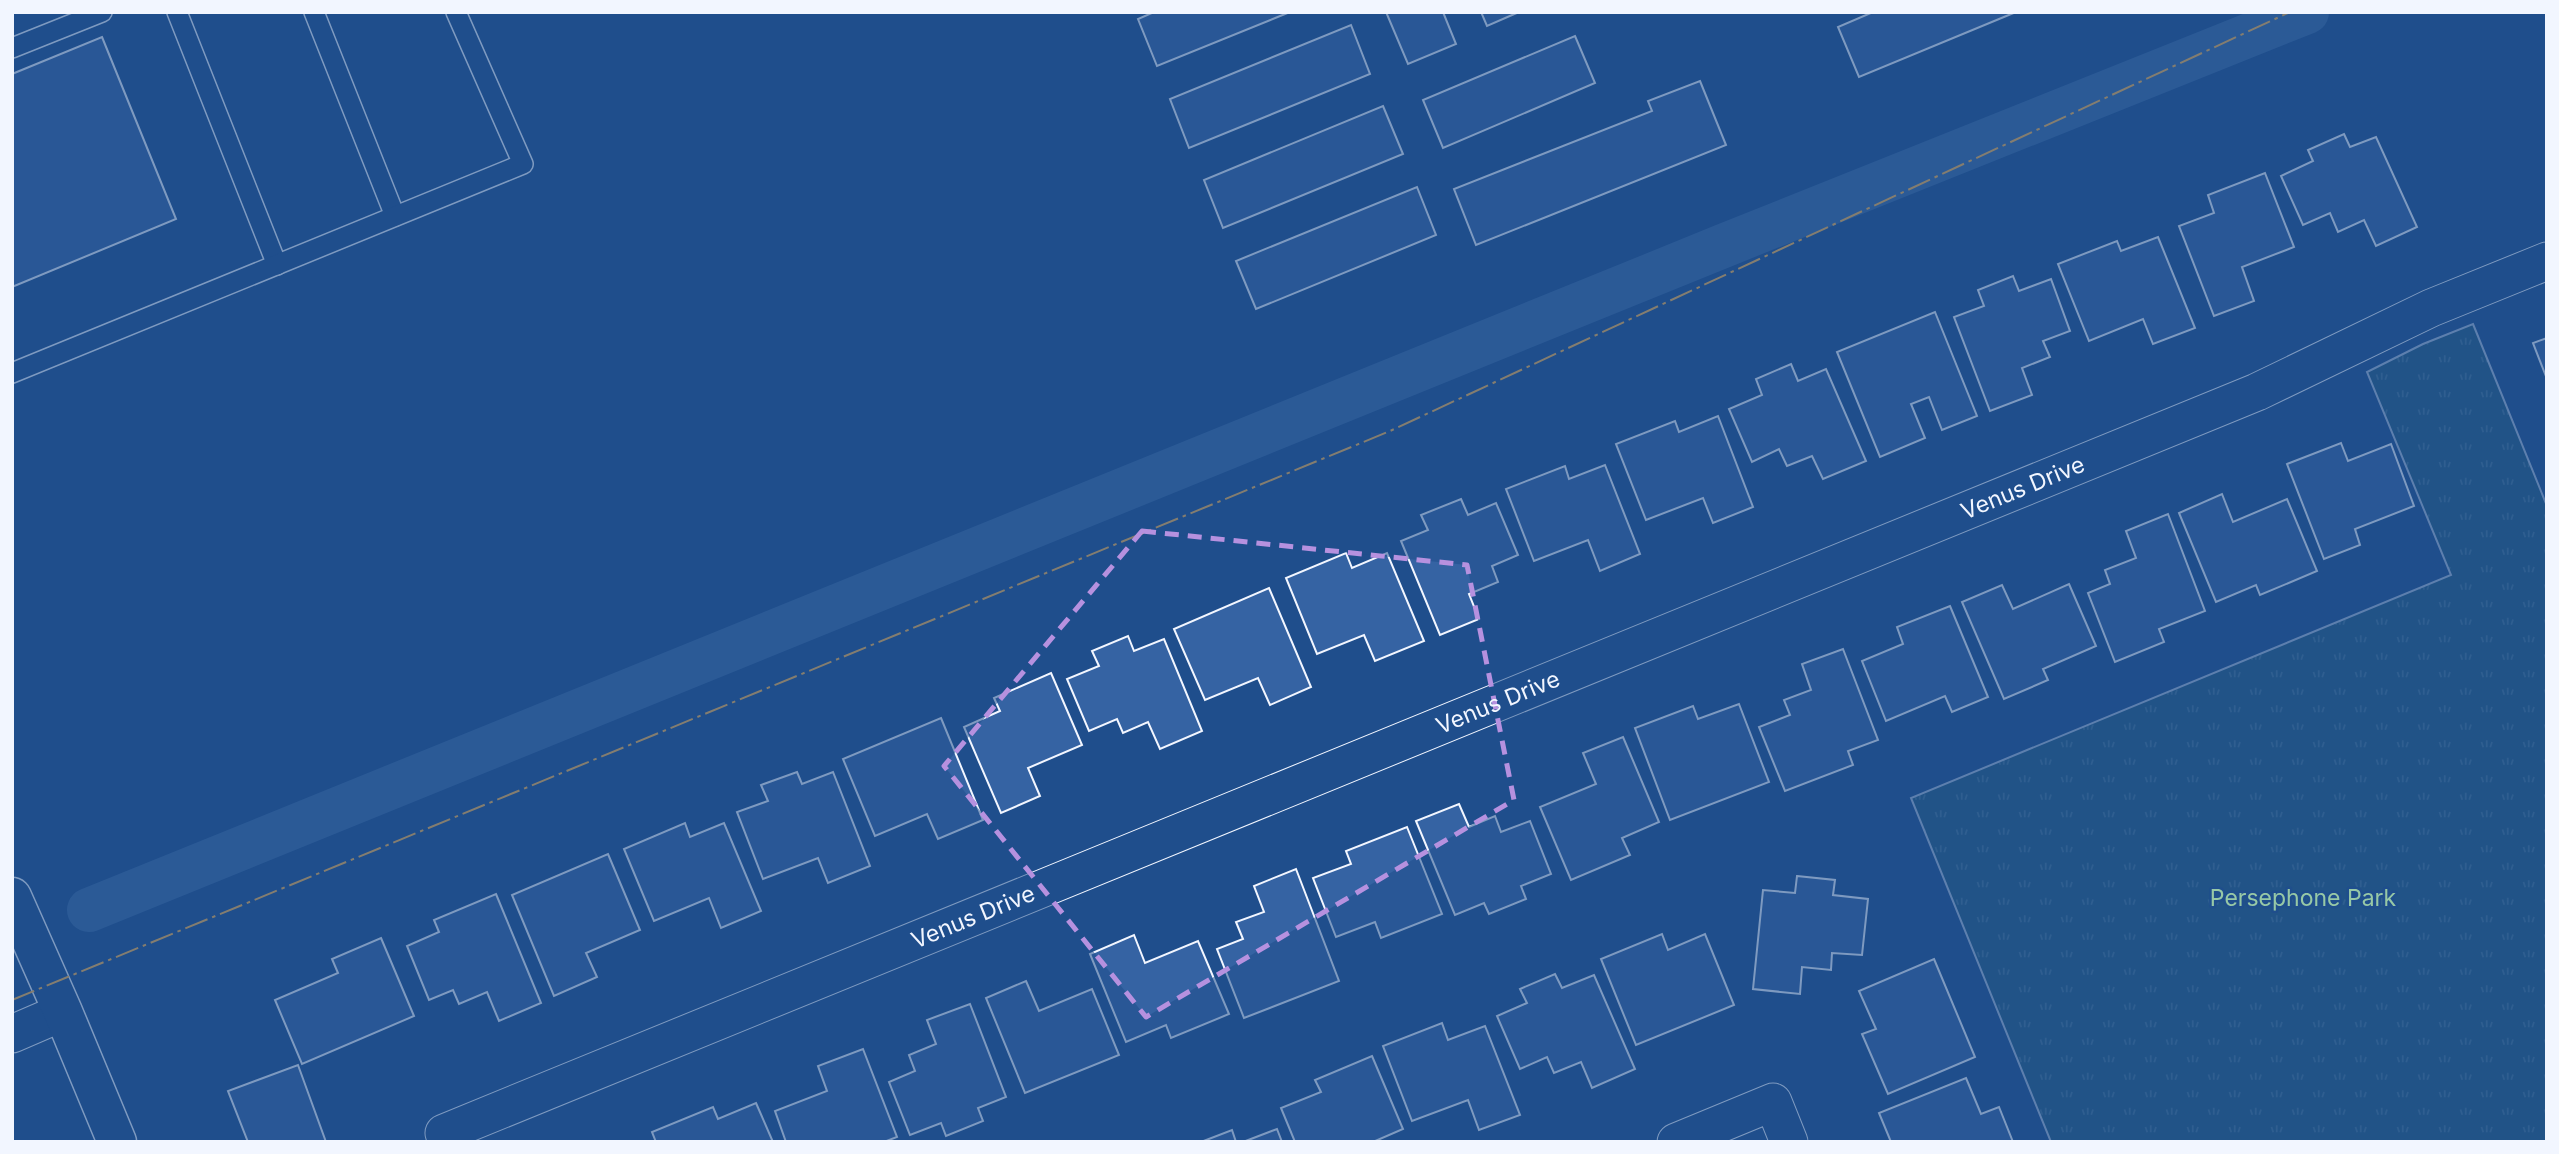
<svg xmlns="http://www.w3.org/2000/svg" width="2559" height="1154" font-family="Inter,sans-serif">
	<style>
		.park { fill: url(#park-tufts); stroke: #a8bbd7; stroke-width: 2 }
		.lines { fill: none; stroke-linecap: round; stroke-linejoin: round }
		.canal { stroke: #3b69a3; stroke-width: 44 }
		.building { fill: #3563a3; stroke: #f2f6ff; stroke-width: 2 }
		.lane-casing { stroke: #f2f6ff; stroke-width: 22 }
		.street-casing { stroke: #f2f6ff; stroke-width: 39 }
		.secondary-casing { stroke: #f2f6ff; stroke-width: 41 }
		.lane { stroke: #1f4e8c; stroke-width: 19 }
		.street { stroke: #1f4e8c; stroke-width: 37 }
		.secondary { stroke: #1f4e8c; stroke-width: 38 }
		.power { stroke: #ffb74d; stroke-width: 2; stroke-dasharray: 24 5 3.5 5; stroke-linecap: butt }
		.marked { fill: none; stroke: #b691df; stroke-width: 5; stroke-dasharray: 14 9; stroke-linejoin: round }
		.labels { text-anchor: middle; stroke-width: 5; stroke-linejoin: round; paint-order: stroke }
		.street-label { font-size: 23px; fill: #f2f6ff; stroke: #1f4e8c }
		.park-label { font-size: 23px; fill: #97c8a6; stroke: #1f4e8c }
	</style>
	<defs>
		<pattern id="park-tufts" width="24" height="20" patternUnits="userSpaceOnUse" patternTransform="scale(1.75)"><rect width="24" height="20" fill="#245a82"/><path d="M3 7l-1-3M5 7V3M7 7l1-3M15 17l-1-3M17 17v-4M19 17l1-3" fill="none" stroke="#447295"/></pattern>
	</defs>
	<rect width="100%" height="100%" fill="#1f4e8c"/>
	<path class="park" d="M2473,324L2547,506V1142H2051L1911,798L2451,575L2367,372L2423,344Z"/>
	<g class="lines">
		<path class="canal" d="M89,910L1723,246L2307,12"/>
	</g>
	<g class="building">
		<path d="M1154,12H1290L1157,66L1138,19Z"/>
		<path d="M1386,12H1443L1456,44L1408,64Z"/>
		<path d="M1481,12H1519L1487,26Z"/>
		<path d="M1873,12H2016L1859,77L1838,27Z"/>
		<path d="M1351,25L1370,74L1189,148L1170,99Z"/>
		<path d="M1575,36L1595,83L1443,148L1423,100Z"/>
		<path d="M102,37L176,219L12,287V74Z"/>
		<path d="M1700,81L1726,145L1476,245L1454,189L1652,111L1648,101Z"/>
		<path d="M1383,106L1403,154L1223,228L1204,180Z"/>
		<path d="M2344,134L2350,147L2376,137L2417,227L2376,246L2364,220L2338,232L2330,213L2303,225L2281,176L2313,161L2308,150Z"/>
		<path d="M2265,173L2294,247L2242,267L2254,301L2214,316L2179,226L2214,213L2208,195Z"/>
		<path d="M1417,187L1436,235L1256,309L1236,261Z"/>
		<path d="M2158,237L2195,328L2153,344L2143,319L2089,341L2058,264L2117,241L2121,251Z"/>
		<path d="M2013,276L2019,291L2051,279L2070,331L2043,341L2050,357L2022,368L2032,395L1990,411L1954,317L1984,306L1978,290Z"/>
		<path d="M1935,312L1977,416L1942,430L1929,397L1911,404L1925,438L1880,457L1837,352Z"/>
		<path d="M2547,338V379L2533,343Z"/>
		<path d="M1791,364L1798,381L1826,369L1866,461L1823,479L1812,456L1787,466L1779,449L1752,462L1729,409L1762,395L1756,379Z"/>
		<path d="M1718,416L1753,507L1713,523L1703,498L1646,520L1616,444L1675,421L1679,432Z"/>
		<path d="M2341,443L2348,461L2391,444L2414,506L2355,529L2360,545L2324,559L2287,464Z"/>
		<path d="M1605,465L1640,554L1600,571L1588,540L1534,561L1506,489L1565,466L1569,479Z"/>
		<path d="M2222,494L2233,522L2287,499L2317,571L2260,595L2256,585L2216,602L2179,513Z"/>
		<path d="M1461,499L1468,515L1496,503L1518,555L1492,566L1498,582L1469,594L1479,619L1440,635L1401,541L1428,530L1421,515Z"/>
		<path d="M2168,514L2205,611L2159,629L2164,642L2115,662L2088,593L2110,584L2105,570L2136,558L2126,531Z"/>
		<path d="M1346,553L1352,568L1387,553L1424,641L1375,661L1364,635L1317,654L1286,578Z"/>
		<path d="M2069,584L2096,646L2043,669L2048,680L2004,699L1962,602L2002,585L2013,609Z"/>
		<path d="M1269,588L1311,687L1270,705L1258,678L1205,700L1174,629Z"/>
		<path d="M1950,606L1988,697L1952,712L1945,696L1886,721L1862,661L1903,644L1897,627Z"/>
		<path d="M1128,636L1134,651L1164,639L1202,731L1160,749L1148,722L1123,733L1117,719L1089,731L1067,679L1099,666L1092,651Z"/>
		<path d="M1843,649L1878,740L1848,751L1853,765L1785,791L1759,727L1790,715L1784,700L1811,690L1802,664Z"/>
		<path d="M1051,673L1082,745L1028,768L1040,796L1001,813L964,727L1000,711L994,698Z"/>
		<path d="M1739,704L1769,782L1670,820L1635,728L1693,706L1698,719Z"/>
		<path d="M941,718L983,820L938,839L927,814L875,836L843,759Z"/>
		<path d="M1623,737L1659,822L1622,838L1630,855L1571,880L1540,807L1596,784L1583,753Z"/>
		<path d="M797,772L802,784L833,772L870,866L828,883L818,858L763,879L737,812L768,801L761,785Z"/>
		<path d="M1459,804L1469,827L1495,816L1501,832L1530,821L1551,874L1521,886L1526,899L1489,914L1484,903L1455,915L1416,821Z"/>
		<path d="M685,823L690,837L724,823L761,911L721,928L709,898L654,921L624,849Z"/>
		<path d="M1407,827L1442,914L1381,938L1375,922L1336,937L1313,878L1351,864L1346,851Z"/>
		<path d="M608,854L640,930L586,953L597,977L554,996L512,895Z"/>
		<path d="M1296,869L1339,981L1244,1018L1217,949L1243,939L1236,922L1264,912L1254,886Z"/>
		<path d="M1797,876L1835,880L1833,895L1868,899L1862,955L1832,953L1831,970L1802,967L1800,994L1753,989L1763,890L1795,893Z"/>
		<path d="M496,894L541,1003L499,1021L487,992L459,1004L453,990L429,1000L407,946L439,932L434,920Z"/>
		<path d="M1662,934L1668,950L1705,934L1734,1005L1636,1045L1601,959Z"/>
		<path d="M1134,935L1145,963L1198,941L1229,1014L1171,1038L1166,1025L1126,1042L1090,954Z"/>
		<path d="M381,938L414,1016L302,1064L275,1000L338,973L332,959Z"/>
		<path d="M1934,959L1975,1057L1888,1094L1862,1034L1876,1029L1859,991Z"/>
		<path d="M1555,974L1562,988L1594,975L1635,1069L1592,1088L1581,1062L1554,1073L1547,1057L1520,1069L1497,1016L1527,1003L1520,989Z"/>
		<path d="M1026,981L1039,1011L1092,989L1119,1055L1025,1093L986,998Z"/>
		<path d="M970,1004L1006,1097L978,1108L983,1121L946,1136L941,1123L910,1135L889,1082L915,1071L909,1055L936,1044L927,1020Z"/>
		<path d="M1442,1023L1448,1040L1485,1026L1520,1115L1479,1130L1468,1100L1412,1121L1383,1046Z"/>
		<path d="M863,1049L897,1137L884,1142H786L775,1111L827,1091L818,1066Z"/>
		<path d="M1372,1056L1403,1129L1373,1142H1295L1281,1108L1321,1092L1315,1080Z"/>
		<path d="M298,1065L326,1142H248L228,1091Z"/>
		<path d="M1966,1078L1981,1114L1999,1107L2013,1142H1891L1879,1113Z"/>
		<path d="M756,1103L773,1142H656L652,1132L713,1107L718,1119Z"/>
		<path d="M1277,1129L1282,1142H1243Z"/>
		<path d="M1232,1130L1236,1142H1201Z"/>
	</g>
	<g class="lines">
		<defs>
			<g id="lane">
				<path d="M177,12L277,265"/>
				<path d="M314,12L395,216"/>
				<path d="M12,48L102,12"/>
				<path d="M12,373L523,164L456,12"/>
			</g>
			<g id="street">
				<path d="M12,1034L63,1012"/>
				<path id="s1" d="M447,1142L444,1133L2257,392L2431,308L2547,261"/>
				<path d="M1676,1142L1773,1102L1789,1142"/>
			</g>
			<path id="secondary" d="M12,897L63,1012L117,1142"/>
		</defs>
		<use href="#lane" class="lane-casing"/>
		<use href="#street" class="street-casing"/>
		<use href="#secondary" class="secondary-casing"/>
		<use href="#lane" class="lane"/>
		<use href="#street" class="street"/>
		<use href="#secondary" class="secondary"/>
		<path class="power" d="M12,1000L1390,431L2290,12"/>
	</g>
	<path d="M0 0H2559V1154H0ZM1142,531L1467,565L1514,800L1146,1017L944,766Z" fill="#1f4e8c" fill-opacity=".55" fill-rule="evenodd"/>
	<path class="marked" d="M1142,531L1467,565L1514,800L1146,1017L944,766Z"/>
	<g class="labels">
		<g class="street-label">
			<text dy="8" stroke="none"><textPath href="#s1" startOffset="1715">Venus Drive</textPath></text>
			<text dy="8" stroke="none"><textPath href="#s1" startOffset="1148">Venus Drive</textPath></text>
			<text dy="8" stroke="none"><textPath href="#s1" startOffset="581">Venus Drive</textPath></text>
		</g>
		<g class="park-label">
			<text x="2303" y="906">Persephone Park</text>
		</g>
	</g>
	<rect width="2559" height="1154" fill="none" stroke="#f2f6ff" stroke-width="28"/>
</svg>
